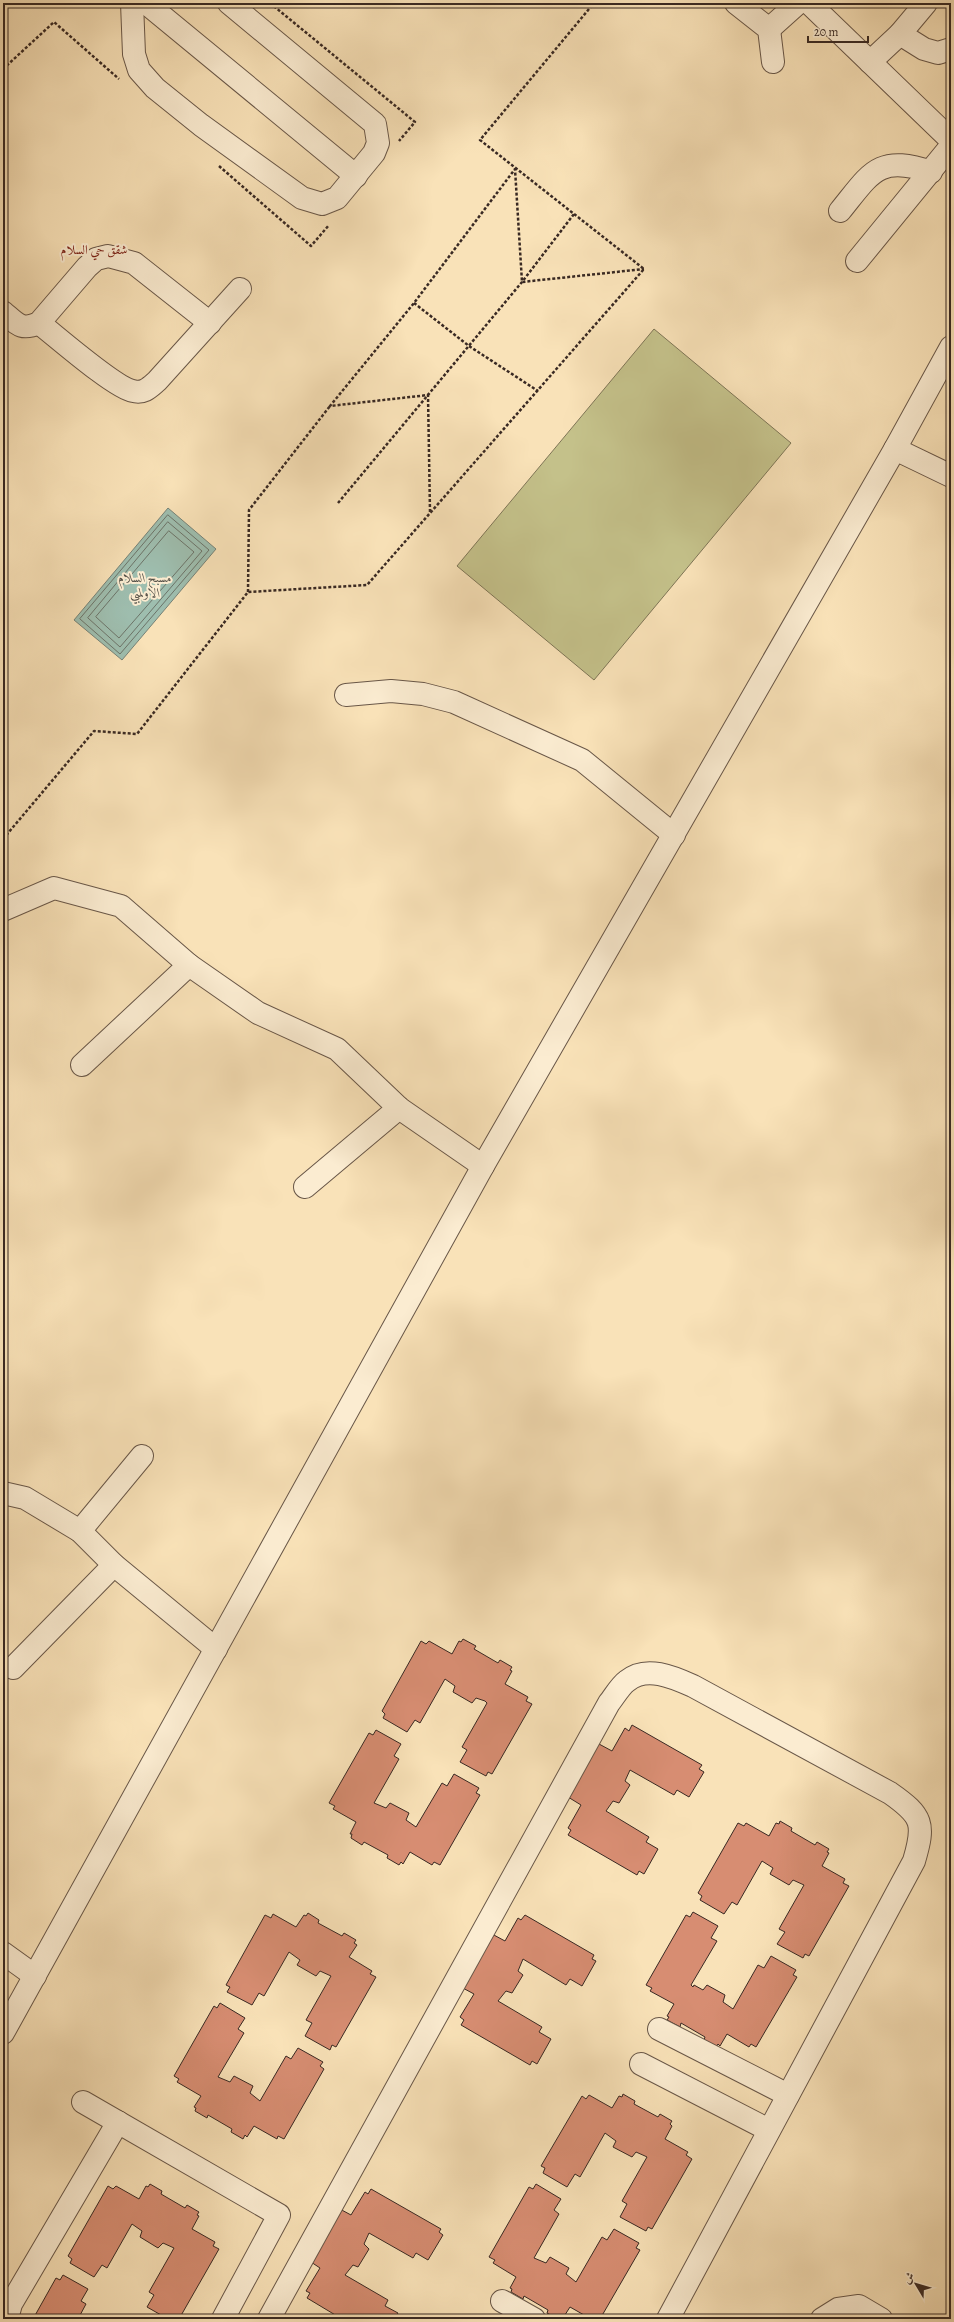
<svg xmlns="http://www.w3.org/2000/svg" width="954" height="2322" font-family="Alegreya,Amiri,serif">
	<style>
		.green { fill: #c4c18a; stroke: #7e7556 }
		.water { fill: #9ebeaf; stroke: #768277 }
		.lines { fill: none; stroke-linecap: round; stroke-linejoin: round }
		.shore { stroke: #6c7469; stroke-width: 1 }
		.building { fill: #d78d72; stroke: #392923 }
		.minor-casing { stroke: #695748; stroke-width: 24 }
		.path { stroke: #392923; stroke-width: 2.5; stroke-dasharray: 3 2; stroke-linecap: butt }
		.minor { stroke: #fbecd1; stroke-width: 22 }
		.labels { text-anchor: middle; stroke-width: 4; stroke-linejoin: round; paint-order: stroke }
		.neighbourhood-label { font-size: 13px; fill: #7a1f14; stroke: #fbecd1 }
		.water-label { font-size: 13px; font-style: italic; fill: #524e46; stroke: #fbecd1 }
	</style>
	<rect width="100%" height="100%" fill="#f9e2b8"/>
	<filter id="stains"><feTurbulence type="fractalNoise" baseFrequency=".005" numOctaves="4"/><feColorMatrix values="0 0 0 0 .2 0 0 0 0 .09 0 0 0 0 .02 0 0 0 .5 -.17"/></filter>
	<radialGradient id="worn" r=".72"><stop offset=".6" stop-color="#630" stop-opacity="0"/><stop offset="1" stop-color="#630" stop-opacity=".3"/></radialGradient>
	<path class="green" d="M654,329L791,443L594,680L457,566Z"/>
	<path class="water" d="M168,508L216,549L122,660L74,620Z"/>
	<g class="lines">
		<g class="shore">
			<path d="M168,515L209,550L120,654L80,619Z"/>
			<path d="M168,522L202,551L120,647L88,618Z"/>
			<path d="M169,531L194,552L119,638L96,617Z"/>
		</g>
	</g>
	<g class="building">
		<path d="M463,1639L476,1646L474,1649L498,1663L500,1660L512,1667L510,1670L512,1671L505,1684L528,1697L526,1701L532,1704L492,1774L488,1772L486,1776L460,1762L467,1750L462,1747L487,1703L485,1701L476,1698L472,1703L453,1692L455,1686L445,1679L420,1723L415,1720L407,1732L383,1718L385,1714L382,1711L421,1641L426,1644L429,1641L452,1654L459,1641L461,1642Z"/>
		<path d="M632,1725L702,1765L699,1769L704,1772L689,1797L677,1790L674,1795L630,1770L625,1781L630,1785L619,1803L613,1801L606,1811L649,1837L646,1842L658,1849L644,1874L639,1871L637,1875L568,1835L571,1830L568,1828L581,1805L568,1797L595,1745L598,1746L599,1744L612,1751L625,1728L629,1731Z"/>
		<path d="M376,1730L401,1744L394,1756L399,1759L374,1803L386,1808L390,1803L409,1813L406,1820L416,1827L442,1783L447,1786L454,1774L479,1788L476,1793L480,1795L440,1865L434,1862L432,1865L410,1852L403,1864L401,1862L399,1865L387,1858L388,1855L364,1842L362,1845L351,1838L352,1834H350L356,1822L333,1809L335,1806L329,1803L369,1733L373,1735Z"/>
		<path d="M780,1821L792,1828L791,1831L815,1845L817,1842L829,1849L827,1852L829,1853L822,1866L845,1879L843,1883L849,1886L809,1956L805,1954L803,1958L777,1944L785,1932L779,1929L804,1885L793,1880L789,1885L770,1874L773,1868L762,1861L737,1905L732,1902L724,1914L700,1900L702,1896L698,1893L738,1823L744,1826L746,1823L769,1836L776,1823L779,1824Z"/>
		<path d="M693,1912L718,1926L711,1938L717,1941L691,1985L693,1987L694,1985L703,1990L707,1985L725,1995L723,2002L733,2009L758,1965L764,1968L771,1956L796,1970L793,1975L797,1977L756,2047L751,2044L749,2047L727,2034L720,2046L718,2044L716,2047L704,2040L705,2037L681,2023L680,2027L667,2020L669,2017L667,2016L674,2004L650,1991L652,1988L646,1985L686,1915L690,1917Z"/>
		<path d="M308,1913L319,1920L318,1923L342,1936L344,1933L356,1940L354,1943L357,1945L349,1957L372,1971L370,1974L376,1977L336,2047L332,2045L330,2050L305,2036L312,2023L306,2020L331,1976L320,1971L316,1976L297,1965L300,1960L289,1952L264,1996L259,1993L252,2005L227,1992L230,1987L226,1985L265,1915L271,1918L273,1914L296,1927L304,1915L306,1916Z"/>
		<path d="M525,1915L594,1955L592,1959L596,1961L582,1986L570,1979L566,1985L523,1959L518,1971L523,1975L512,1993L506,1991L498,2001L542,2027L539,2032L551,2039L537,2064L532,2061L530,2065L461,2025L464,2020L460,2017L474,1994L461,1987L492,1934L505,1941L518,1918L521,1920Z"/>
		<path d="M220,2003L245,2018L238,2029L244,2033L218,2077L230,2082L234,2076L253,2086L250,2093L260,2101L286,2056L291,2059L298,2048L323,2062L320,2066L324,2069L284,2139L278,2136L277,2139L254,2126L247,2137L245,2135L243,2139L231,2132L232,2129L208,2115L207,2118L195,2111L196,2108L194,2107L201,2096L177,2082L179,2079L174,2076L214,2006L217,2008Z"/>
		<path d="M623,2094L635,2101L634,2104L658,2117L660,2114L672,2121L670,2124L672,2126L665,2139L688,2152L686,2155L692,2159L652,2229L648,2227L646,2231L620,2217L627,2204L622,2201L647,2157L645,2156L636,2152L632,2157L613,2147L616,2141L605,2133L580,2177L575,2174L567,2187L543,2173L545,2168L541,2166L582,2096L586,2099L589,2095L612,2108L619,2096L622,2097Z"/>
		<path d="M150,2184L162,2191L161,2194L185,2208L187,2205L199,2212L197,2215L199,2216L192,2229L215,2242L213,2246L219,2249L179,2319L175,2317L168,2319L147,2307L154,2295L149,2292L174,2248L163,2243L158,2248L140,2237L142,2231L132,2224L107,2268L102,2265L94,2277L70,2263L72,2259L68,2256L108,2186L113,2189L116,2186L139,2199L146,2186L148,2187Z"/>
		<path d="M536,2184L561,2199L554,2210L559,2214L534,2258L546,2263L550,2257L569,2268L566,2274L576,2282L602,2237L607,2240L614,2229L639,2243L636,2248L640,2250L600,2319L594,2317L591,2319L570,2307L563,2318L560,2317L558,2319L547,2313L548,2310L524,2296L523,2299L511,2292L512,2289L510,2288L516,2277L493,2263L495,2260L489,2257L529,2187L533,2189Z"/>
		<path d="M371,2189L441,2229L439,2232L443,2235L428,2260L416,2253L413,2258L369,2233L364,2244L369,2249L358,2267L353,2265L345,2275L388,2300L385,2306L398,2313L394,2319H342L307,2298L310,2293L306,2291L320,2268L308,2260L338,2208L351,2215L365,2192L368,2194Z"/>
		<path d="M63,2275L88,2289L81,2301L86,2304L78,2319H33L56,2278L60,2280Z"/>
	</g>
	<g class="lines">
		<defs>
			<g id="minor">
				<path d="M132,3L134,54L139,70L155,88L201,125L302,198L322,204L337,198L374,153L378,143L375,124L229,3"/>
				<path d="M146,3L356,176"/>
				<path d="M736,3L769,29L773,62"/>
				<path d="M809,3L951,140"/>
				<path d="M769,29L798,3"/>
				<path d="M900,34L924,49L938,53L951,49"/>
				<path d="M870,62L900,34L926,3"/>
				<path d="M840,211C871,173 878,154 931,172"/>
				<path d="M857,261L951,146"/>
				<path d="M3,312C17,324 21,331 39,323L87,267L96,259L108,256L134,263L210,323"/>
				<path d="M39,323C57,337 115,388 133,391C144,394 150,387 157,381L240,289"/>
				<path d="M895,449L951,476"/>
				<path d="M346,695L391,691L423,694L454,702L582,760L674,835"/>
				<path d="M3,910L54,888L121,906L189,965L258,1013L337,1049L399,1108L483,1166"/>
				<path d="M82,1065L189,965"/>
				<path d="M305,1187L399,1108"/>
				<path d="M3,1493L25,1498L80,1531L114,1565L216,1649"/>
				<path d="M80,1531L142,1456"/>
				<path d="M13,1668L114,1565"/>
				<path d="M3,1953L35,1976"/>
				<path d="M659,2029L788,2095"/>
				<path d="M3,2033L483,1166L895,449L951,347"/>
				<path d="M641,2064L769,2130"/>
				<path d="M83,2102L279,2215L223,2319"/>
				<path d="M502,2301L534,2319"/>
				<path d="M7,2319L11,2304L118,2122"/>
				<path d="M269,2319L609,1703C614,1697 620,1686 627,1681C646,1665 673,1677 693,1686L890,1793C923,1816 925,1824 914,1861L668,2319"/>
				<path d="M822,2319L838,2309L859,2306L881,2319"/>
			</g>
		</defs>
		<use href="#minor" class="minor-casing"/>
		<g class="path">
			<path d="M270,3L415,122L399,141"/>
			<path d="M3,69L54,22L119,79"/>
			<path d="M219,166L311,246L329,225"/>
			<path d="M414,303L469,346L538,391"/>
			<path d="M338,503L522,282L574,214"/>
			<path d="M430,512L428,395L330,406L414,303L515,169L522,282L644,269"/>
			<path d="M248,592L249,510L330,406"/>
			<path d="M3,839L94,731L137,734L248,592L367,585L644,269L480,140L594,3"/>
		</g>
		<use href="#minor" class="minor"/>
	</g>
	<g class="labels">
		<g class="neighbourhood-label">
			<text x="94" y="254">شقق حي السلام</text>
		</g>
		<g class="water-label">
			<text x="145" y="582">مسبح السلام<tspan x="145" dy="15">الاولمبي</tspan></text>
		</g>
	</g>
	<rect width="954" height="2322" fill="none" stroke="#f9e2b8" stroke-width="16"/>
	<rect x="4" y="4" width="946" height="2314" fill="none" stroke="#392923" stroke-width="2"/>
	<rect x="8" y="8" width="938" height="2306" fill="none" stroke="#392923"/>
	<g transform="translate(916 2284) rotate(308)" stroke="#fbecd1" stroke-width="3" paint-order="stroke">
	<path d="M0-3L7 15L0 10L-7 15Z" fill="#392923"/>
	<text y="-6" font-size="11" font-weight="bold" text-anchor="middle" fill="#392923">ش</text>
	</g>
	<path d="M808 36v6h60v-6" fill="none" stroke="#392923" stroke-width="2"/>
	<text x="814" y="36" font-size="12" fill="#392923" stroke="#fbecd1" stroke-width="3" paint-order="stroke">20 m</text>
	<rect width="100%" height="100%" filter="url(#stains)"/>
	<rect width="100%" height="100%" fill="url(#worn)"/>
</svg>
